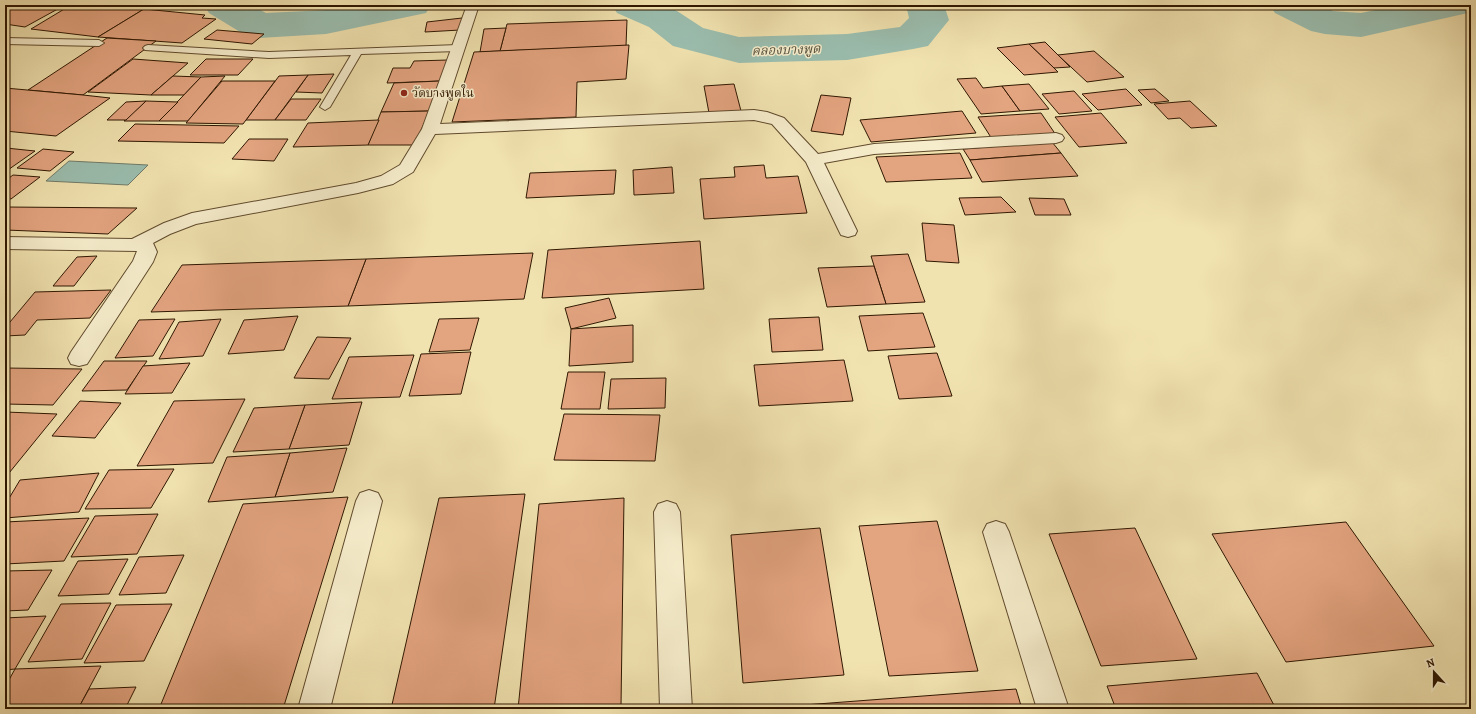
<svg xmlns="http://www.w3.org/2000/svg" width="1476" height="714" font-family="Alegreya,'Noto Serif Thai',serif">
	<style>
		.water { fill: #9bbeaf; stroke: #707b69 }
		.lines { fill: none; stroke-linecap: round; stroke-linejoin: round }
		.river { fill: #9bbeaf; fill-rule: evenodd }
		.building { fill: #e3a480; stroke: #2f1701 }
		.lane-casing { stroke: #604a2d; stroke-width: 2 }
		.street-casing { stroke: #604a2d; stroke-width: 2 }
		.lane { fill: #f6edcc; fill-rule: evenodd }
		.street { fill: #f6edcc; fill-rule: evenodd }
		.poi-dot { fill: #8f2418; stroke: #f6edcc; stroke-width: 1.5 }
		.labels { text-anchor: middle; stroke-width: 3; stroke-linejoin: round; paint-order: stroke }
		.far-poi-label { font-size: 12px; fill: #2f1701; stroke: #f6edcc; text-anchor: start }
		.far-water-label { font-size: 13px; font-style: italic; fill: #55513e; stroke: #f6edcc }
	</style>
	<rect width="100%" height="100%" fill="#f1e3b0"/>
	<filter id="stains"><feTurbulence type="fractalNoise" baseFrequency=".005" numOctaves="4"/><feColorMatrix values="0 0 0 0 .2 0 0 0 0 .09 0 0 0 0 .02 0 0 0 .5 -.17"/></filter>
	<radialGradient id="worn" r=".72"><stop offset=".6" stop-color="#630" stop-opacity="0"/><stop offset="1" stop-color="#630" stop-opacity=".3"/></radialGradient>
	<path class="water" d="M69,161L148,165L128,185L46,181Z"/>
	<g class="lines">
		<g class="river">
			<path d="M204,5H251L266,13L326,10L352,5H431L426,13L326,34L259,38L245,35L209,13Z"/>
			<path d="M612,5H664L677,11L703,28L739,37L847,34L900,27L909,18L906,5H944L949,20L928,46L913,49L847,60L739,63L673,46L649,27L617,13Z"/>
			<path d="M1270,5H1321L1333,11L1361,13L1399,5H1471V9L1468,13L1361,37L1325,34L1311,31L1275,13Z"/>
		</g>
	</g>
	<g class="building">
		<path d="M5,5H65L25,27L5,24Z"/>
		<path d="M71,5H109L144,9L98,37L31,29Z"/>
		<path d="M144,9L205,15L202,18L216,19L182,43L98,37Z"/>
		<path d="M462,18L460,30L425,32L427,22Z"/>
		<path d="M627,20L626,46L500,51L507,24Z"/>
		<path d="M506,28L500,51L480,52L484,29Z"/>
		<path d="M217,30L264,34L252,44L204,39Z"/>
		<path d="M107,38L156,41L83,95L28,90Z"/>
		<path d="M1045,42L1070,67L1054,68L1029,44Z"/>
		<path d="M1029,44L1054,68L1058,72L1024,75L997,48Z"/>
		<path d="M629,45L626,79L577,82L576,117L452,122L474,52Z"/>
		<path d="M1094,51L1124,77L1087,82L1058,55Z"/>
		<path d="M133,59L188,63L151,95L88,92Z"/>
		<path d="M206,59H253L238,75H190Z"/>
		<path d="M448,60L440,81L387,83L393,68H410L414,61Z"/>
		<path d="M334,74L322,93L296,92L308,75Z"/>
		<path d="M308,75L275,120H246L279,76Z"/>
		<path d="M173,76L201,77L184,95H151Z"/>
		<path d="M225,76L188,121H159L201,77Z"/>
		<path d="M976,78L983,88L1002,86L1020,111L981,114L957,79Z"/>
		<path d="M222,81H275L243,124L186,123Z"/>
		<path d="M440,81L430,111L381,112L394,83Z"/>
		<path d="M734,84L741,111L709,113L704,86Z"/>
		<path d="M1029,84L1049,109L1020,111L1002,86Z"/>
		<path d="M5,88L83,95L110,98L56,136L5,131Z"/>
		<path d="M1126,89L1142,105L1098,110L1082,94Z"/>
		<path d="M1155,89L1169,101L1151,103L1138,90Z"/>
		<path d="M1074,91L1092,111L1059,114L1042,94Z"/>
		<path d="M821,95L851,98L843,135L811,131Z"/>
		<path d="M291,99H321L306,120H275Z"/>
		<path d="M146,101L178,102L159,121H124Z"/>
		<path d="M146,101L126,120H107L126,102Z"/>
		<path d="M1190,101L1217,126L1191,128L1180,118L1168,119L1154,104Z"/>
		<path d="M430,111L414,145H368L381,112Z"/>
		<path d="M962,111L976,133L871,142L860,120Z"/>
		<path d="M1041,113L1056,135L992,139L978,117Z"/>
		<path d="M1101,113L1127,143L1079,147L1055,117Z"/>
		<path d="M379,120L368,145L293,147L308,123Z"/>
		<path d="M135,124L239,126L224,143L118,141Z"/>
		<path d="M249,139H288L274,161L232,159Z"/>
		<path d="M1052,142L1061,153L970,160L963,149Z"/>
		<path d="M5,148H6L35,151L5,172Z"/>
		<path d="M43,149L74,152L50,171L17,168Z"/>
		<path d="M960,153L972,178L886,182L876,157Z"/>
		<path d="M1061,153L1078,176L982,182L970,160Z"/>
		<path d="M764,165L766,178L798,176L807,213L704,219L700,179L735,177L734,167Z"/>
		<path d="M672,167L674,193L634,195L633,170Z"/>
		<path d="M616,170L614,194L526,198L530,173Z"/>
		<path d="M13,175L40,177L11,199L5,198V181Z"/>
		<path d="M1001,197L1016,212L965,215L959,198Z"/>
		<path d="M1029,198L1064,199L1071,215H1035Z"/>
		<path d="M5,207L137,208L108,234L5,230Z"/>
		<path d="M922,223L954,225L959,263L926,261Z"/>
		<path d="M700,241L704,289L542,298L548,250Z"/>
		<path d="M533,253L524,299L348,306L366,259Z"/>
		<path d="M908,254L925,302L886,304L871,256Z"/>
		<path d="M97,256L74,286H53L77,257Z"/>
		<path d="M366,259L348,306L151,312L182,265Z"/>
		<path d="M874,266L886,304L827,307L818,268Z"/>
		<path d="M111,290L90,318L37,320L25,335L5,336V328L35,292Z"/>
		<path d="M609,298L616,318L571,329L565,308Z"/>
		<path d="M923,313L935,347L868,351L859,316Z"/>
		<path d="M298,316L284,350L228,354L244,320Z"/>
		<path d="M819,317L823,350L772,352L769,319Z"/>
		<path d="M479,318L470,350L429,352L439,319Z"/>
		<path d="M175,319L153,356L115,358L139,320Z"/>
		<path d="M221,319L203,356L159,359L179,322Z"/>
		<path d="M633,325V362L569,366L571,329Z"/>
		<path d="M317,337L351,338L329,379L294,378Z"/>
		<path d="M471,352L461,394L409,396L421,354Z"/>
		<path d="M937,353L952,396L899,399L888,356Z"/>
		<path d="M414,355L400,397L332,399L349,357Z"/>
		<path d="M844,360L853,401L759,406L754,365Z"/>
		<path d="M104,361H147L127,390L82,391Z"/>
		<path d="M190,363L172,393L125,394L143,366Z"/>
		<path d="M5,368L82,369L53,405L5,404Z"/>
		<path d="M568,372H605L600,409H561Z"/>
		<path d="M666,378L665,408L608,409L611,379Z"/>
		<path d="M245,399L213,463L137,466L174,401Z"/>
		<path d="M80,401L121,403L95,438L52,436Z"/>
		<path d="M362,402L349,445L289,449L305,405Z"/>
		<path d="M305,405L289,449L233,452L254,408Z"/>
		<path d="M5,412L57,414L5,478Z"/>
		<path d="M564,414L660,415L655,461L554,460Z"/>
		<path d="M347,448L333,492L275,497L290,453Z"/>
		<path d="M290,453L275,497L208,502L227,457Z"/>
		<path d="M174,469L151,508L85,509L109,470Z"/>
		<path d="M99,473L79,512L5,518V505L20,480Z"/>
		<path d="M525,494L494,709H391L439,498Z"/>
		<path d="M348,497L283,709H159L243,504Z"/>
		<path d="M624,498L621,706L581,709H518L539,504Z"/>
		<path d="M158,514L137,554L71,557L95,516Z"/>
		<path d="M89,518L64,561L5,564V522Z"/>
		<path d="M937,521L978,671L889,676L859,526Z"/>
		<path d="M1346,522L1434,646L1286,662L1212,534Z"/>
		<path d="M820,528L844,675L743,683L731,535Z"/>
		<path d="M1135,528L1197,659L1101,666L1049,534Z"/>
		<path d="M184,555L166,593L119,595L139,557Z"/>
		<path d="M128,559L109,594L58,596L78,561Z"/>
		<path d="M52,570L28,610L5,611V571Z"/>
		<path d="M111,603L82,659L28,662L61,604Z"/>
		<path d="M172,604L144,661L84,663L116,605Z"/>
		<path d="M46,616L15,669L5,670V618Z"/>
		<path d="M101,666L78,709H5V687L15,669Z"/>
		<path d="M1257,673L1276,709H1116L1107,686Z"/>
		<path d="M136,687L125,709H78L89,689Z"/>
		<path d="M1016,689L1022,709H751Z"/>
	</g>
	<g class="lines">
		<defs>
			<g id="lane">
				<path d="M5,38L99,40L104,43L99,46L5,44Z"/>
				<path d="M148,45L269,52L458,45L463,48L458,51L361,54L330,107L325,110L320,107L351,55L269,58L145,50L143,48L145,46Z"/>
			</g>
			<g id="street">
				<path d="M467,5H479L440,124L754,110L767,112L784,118L818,154L874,144L1056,133L1062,135L1064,138L1062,141L1056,143L874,154L824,163L857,231L855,235L848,237L841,235L839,231L806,162L772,124L754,120L435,134L413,172L393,184L358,193L196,224L170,234L153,243L157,252L153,262L87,364L79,366L71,364L68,358L71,352L133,261L137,251L5,249V237L132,239L164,223L192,213L356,183L381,176L400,165L422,129Z"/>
				<path d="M369,490L378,493L382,501L330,709H298L356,501L360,493Z"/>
				<path d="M667,501L676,504L680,512L692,709H660L654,512L658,504Z"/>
				<path d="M996,521L1005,524L1009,532L1069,709H1037L983,532L987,524Z"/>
			</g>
		</defs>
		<use href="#lane" class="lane-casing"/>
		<use href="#street" class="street-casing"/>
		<use href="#lane" class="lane"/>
		<use href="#street" class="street"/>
	</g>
	<circle class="poi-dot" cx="404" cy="93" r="4"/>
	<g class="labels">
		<g class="far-poi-label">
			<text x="412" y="97">วัดบางพูดใน</text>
		</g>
		<g class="far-water-label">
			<text transform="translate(786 49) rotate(-2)" y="5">คลองบางพูด</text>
		</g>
	</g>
	<rect width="1476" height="714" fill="none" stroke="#f1e3b0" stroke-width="20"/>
	<rect x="6" y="6" width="1464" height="702" fill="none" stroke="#2f1701" stroke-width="2"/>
	<rect x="10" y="10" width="1456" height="694" fill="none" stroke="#2f1701"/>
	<g transform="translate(1434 672) rotate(339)" stroke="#f6edcc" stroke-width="3" paint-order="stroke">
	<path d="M0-3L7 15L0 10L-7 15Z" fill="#2f1701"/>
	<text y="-6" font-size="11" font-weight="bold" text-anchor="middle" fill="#2f1701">N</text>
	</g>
	<rect width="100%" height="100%" filter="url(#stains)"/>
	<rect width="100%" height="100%" fill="url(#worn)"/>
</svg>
